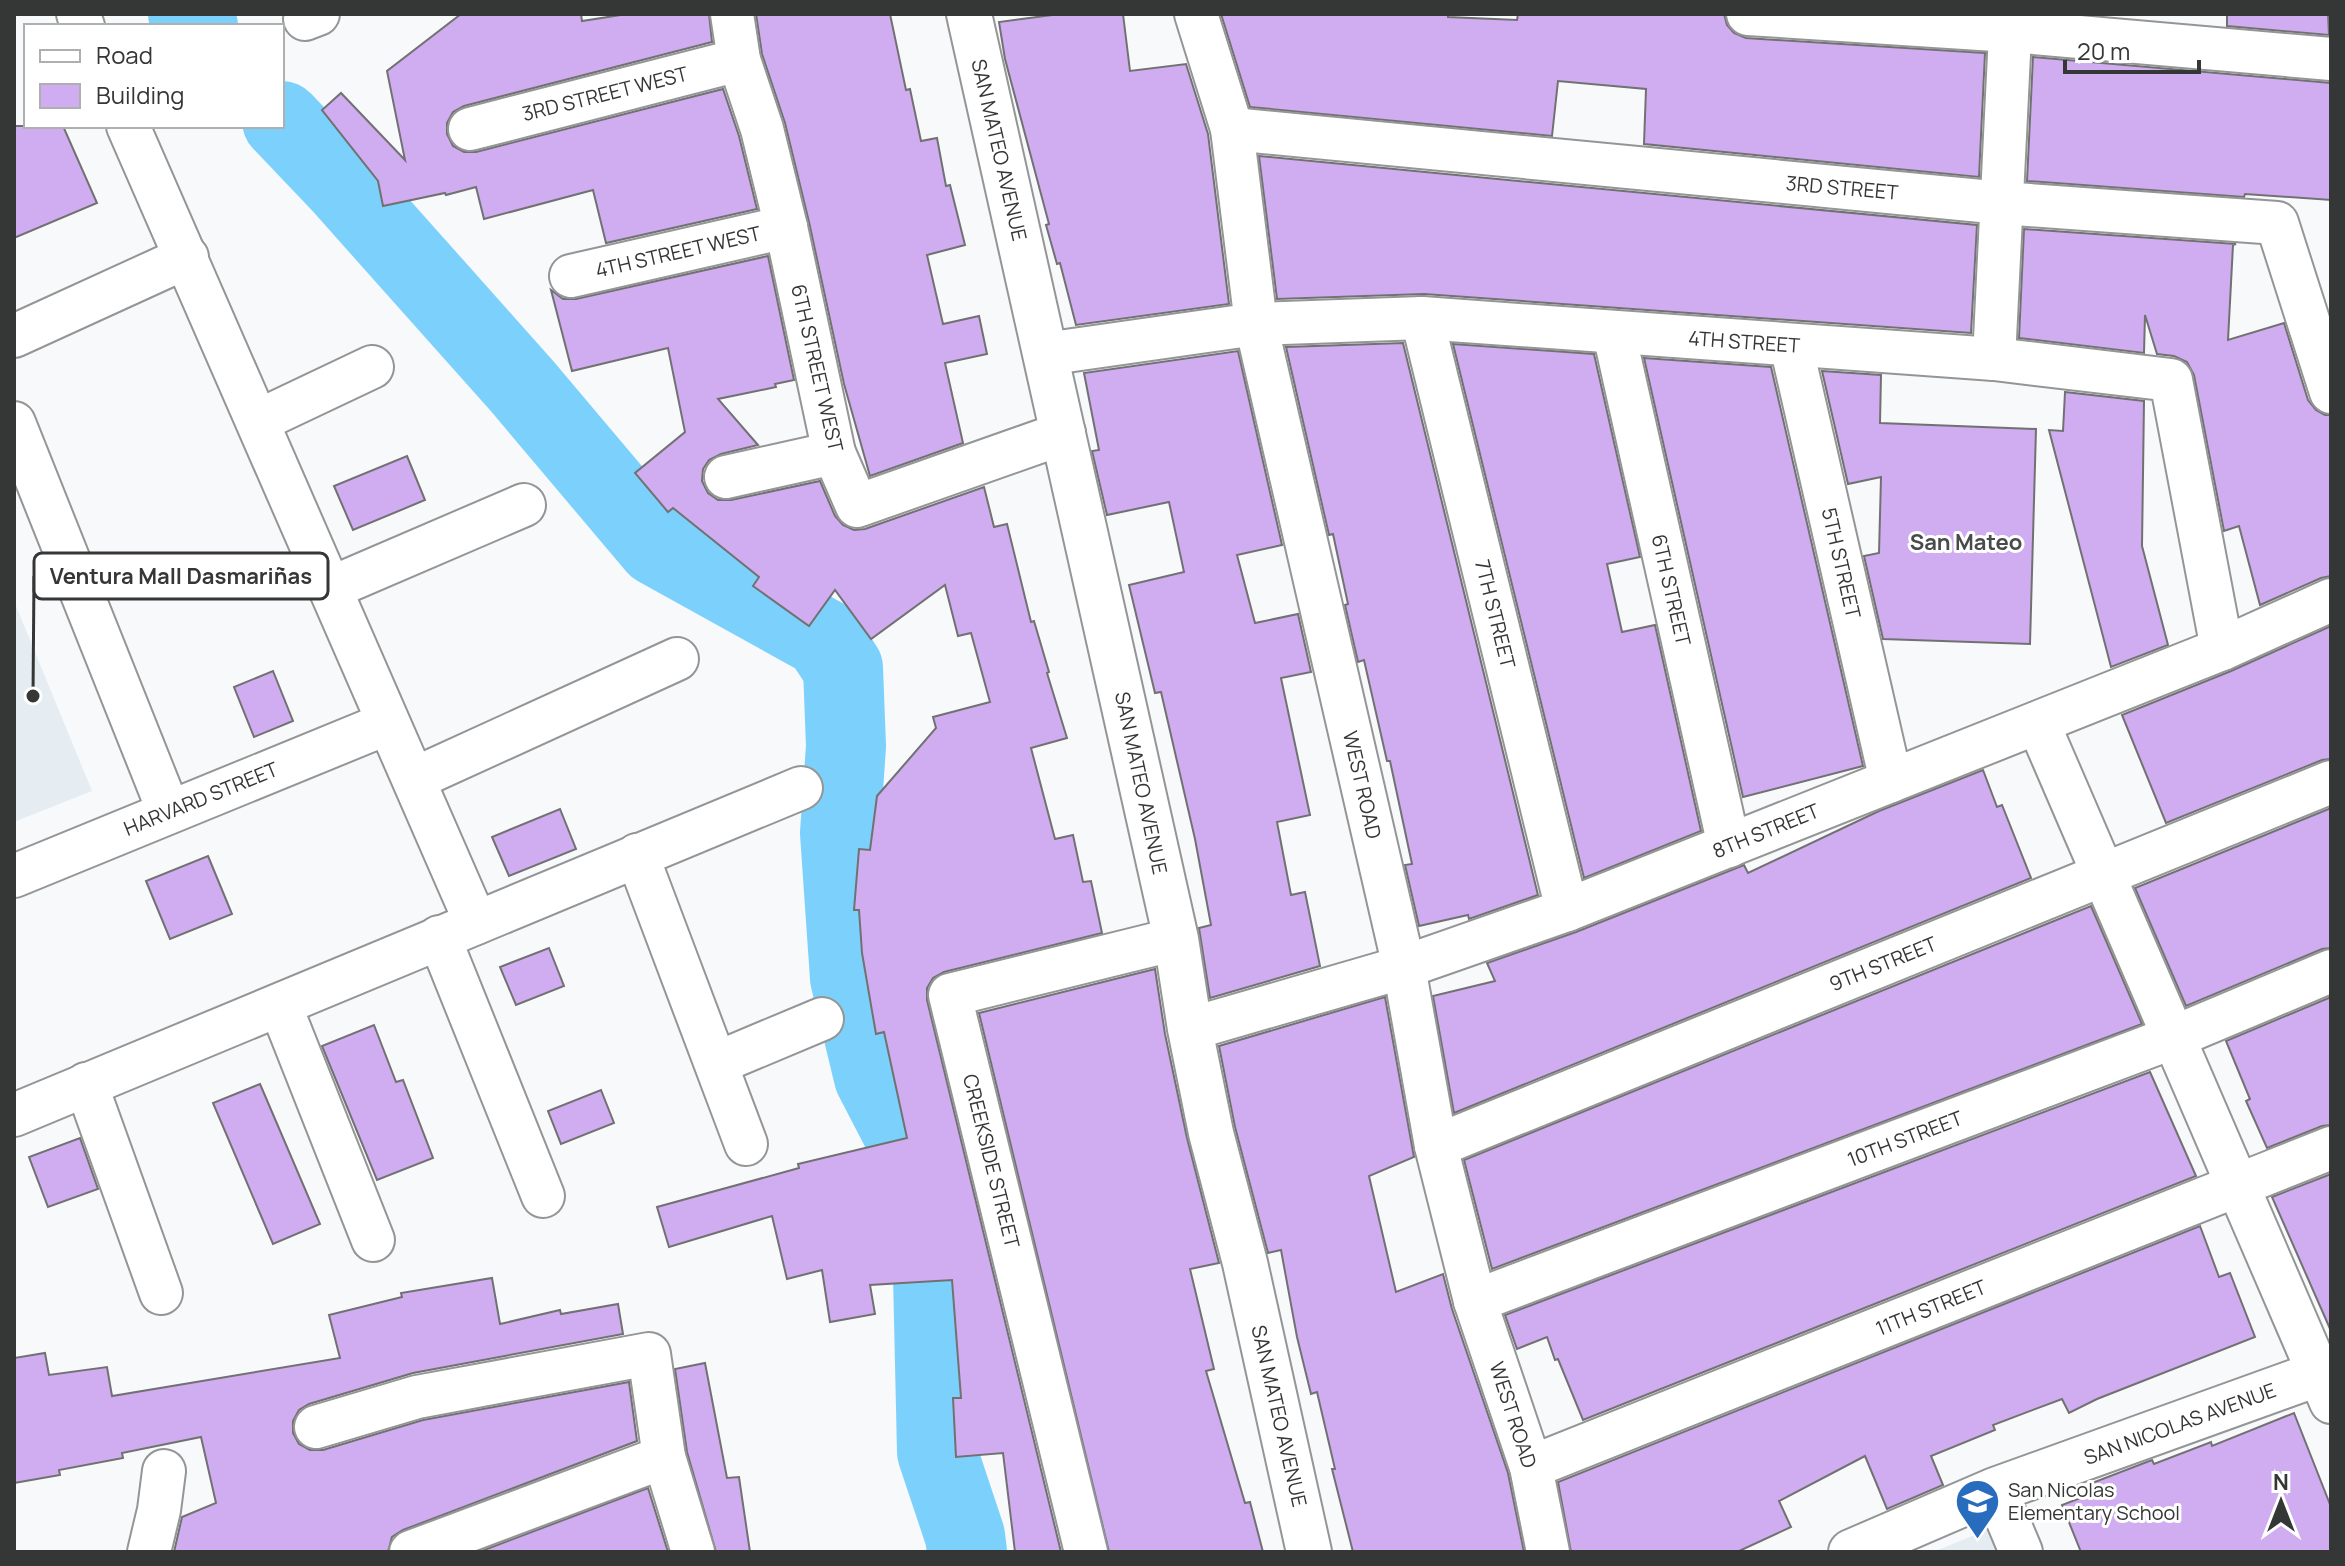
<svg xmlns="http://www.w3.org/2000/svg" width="2345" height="1566" font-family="Manrope,sans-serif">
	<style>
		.built { fill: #e5edf3 }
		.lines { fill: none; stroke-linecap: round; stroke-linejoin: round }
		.river { stroke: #7bd1fc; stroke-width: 80 }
		.building { fill: #d0acf1; stroke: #727172; stroke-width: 2 }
		.street-casing { stroke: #949596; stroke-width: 46 }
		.secondary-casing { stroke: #949596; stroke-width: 48 }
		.street { stroke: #fff; stroke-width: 42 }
		.secondary { stroke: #fff; stroke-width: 44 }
		.labels { text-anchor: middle; stroke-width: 6; stroke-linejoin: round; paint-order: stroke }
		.street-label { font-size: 20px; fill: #353636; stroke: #fff }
		.poi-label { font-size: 20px; fill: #353636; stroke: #fff; text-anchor: start }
		.neighbourhood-label { font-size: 22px; font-weight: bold; fill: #494a4b; stroke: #fff }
		.leader { fill: none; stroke: #353636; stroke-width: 3 }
		.callout-dot { fill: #353636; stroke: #fff; stroke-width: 3 }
		.callout { fill: #fff; stroke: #353636; stroke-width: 3 }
		.callout-label { font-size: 22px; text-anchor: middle; font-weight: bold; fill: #353636 }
	</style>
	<rect width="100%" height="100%" fill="#f8f9fb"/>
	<g class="built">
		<path d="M14,601L92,791L14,822Z"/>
		<path d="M1989,1529L1999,1552H1933Z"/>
	</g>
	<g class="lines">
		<g class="river">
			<path d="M188,14L198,26"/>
			<path d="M282,121L342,184L522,386L657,546L823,638L843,668L846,746L840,833L850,978L874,1077L931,1187L937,1452L965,1536L967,1552"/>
		</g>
	</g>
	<g class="building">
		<path d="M461,14H581L582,21L627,14H709L712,42L464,106L453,112L447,123V134L453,146L464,152H476L723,89L739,136L757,209L606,243L593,190L484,219L476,187L446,195L445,193L383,206L378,181L322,110L341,93L405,160L387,71Z"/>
		<path d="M756,14H890L906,90L910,89L921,141L937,138L946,186L950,185L965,245L927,255L943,324L979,316L987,354L945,363L963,443L870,476L844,384L809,222L785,123L762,54Z"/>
		<path d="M1060,14H1123L1130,71L1186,64L1208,134L1229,304L1076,325L1060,263L1057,264L1046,225L1049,224L1005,59L999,22Z"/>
		<path d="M1221,14H1448V17L1517,20L1518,14H1724L1727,25L1734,33L1746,38L1985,53L1979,177L1644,144L1646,89L1558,81L1552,136L1250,107Z"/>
		<path d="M2227,14H2328L2329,35L2227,26Z"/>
		<path d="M2033,57L2331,83V200L2245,194L2244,197L2027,181Z"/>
		<path d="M14,126H63L97,203L14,238Z"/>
		<path d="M1259,156L1977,225L1971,333L1424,294L1277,299Z"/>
		<path d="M2024,229L2236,244L2233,245L2228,340L2284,323L2308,400L2316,410L2325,415H2331V576L2321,578L2260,605L2239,526L2224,531L2194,375L2187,362L2174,356L2157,354L2145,315L2144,353L2019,338Z"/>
		<path d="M768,256L794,380L775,384L776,387L718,399L758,445L721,454L709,460L703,469L702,481L708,493L718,500H731L820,481L835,516L843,525L854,530L865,529L984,487L994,527L1007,524L1031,622L1034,621L1049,672L1047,673L1067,738L1031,748L1055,839L1073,835L1083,882L1091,881L1102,933L944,972L933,978L927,988V1000L1061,1552H1015L1003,1453L956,1457L953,1398H961L952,1280L870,1285L875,1314L830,1322L822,1270L787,1279L772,1216L669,1247L657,1207L799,1168L798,1164L907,1138L884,1032L876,1034L862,953L859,910H854L859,849L870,850L877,796L936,728L933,717L990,702L971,633L958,636L945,585L871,639L835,590L809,626L753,586L759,577L673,508L668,512L635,473L685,432L668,348L572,371L551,290L563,299H576Z"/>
		<path d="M1403,343L1538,895L1469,919L1468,915L1419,926L1405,865L1412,864L1390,761H1387L1364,660L1358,662L1345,605L1348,604L1333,534L1329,535L1286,347Z"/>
		<path d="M1453,344L1594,354L1640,557L1607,564L1622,632L1655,625L1701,831L1584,878Z"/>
		<path d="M1238,351L1282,545L1237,555L1255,623L1298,614L1311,672L1281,678L1310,815L1277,822L1291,895L1305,892L1320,966L1210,998L1199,928L1211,925L1195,839L1161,692L1155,693L1129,585L1184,572L1169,502L1107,515L1092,451L1099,450L1084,373Z"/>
		<path d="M1644,358L1771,367L1863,766L1743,797Z"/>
		<path d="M1822,371L1881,375L1880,423L2036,429L2030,644L1883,639L1864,556L1879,553L1881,477L1848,484Z"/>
		<path d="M2065,392L2144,401L2142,546L2168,645L2111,667L2049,430L2063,431Z"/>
		<path d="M407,456L425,500L353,530L334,486Z"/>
		<path d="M2331,626V759L2322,760L2166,823L2122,715L2231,671Z"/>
		<path d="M273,671L293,721L254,737L234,687Z"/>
		<path d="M1983,770L1997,807L2002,805L2031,878L1454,1113L1433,996L1495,981L1487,963L1576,932L1744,865L1748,873L1879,811Z"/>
		<path d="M2331,808V948L2322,949L2186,1006L2135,888Z"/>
		<path d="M560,809L576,849L509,876L492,837Z"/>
		<path d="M208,856L232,914L170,939L146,881Z"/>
		<path d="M2091,906L2142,1024L1492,1269L1464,1160Z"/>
		<path d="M549,948L564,986L516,1005L500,967Z"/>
		<path d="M1155,969L1165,1034L1187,1138L1219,1263L1190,1269L1214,1369L1206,1371L1245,1503L1250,1502L1263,1552H1109L979,1013Z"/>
		<path d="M1385,997L1414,1157L1369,1176L1396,1292L1443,1274L1452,1309L1508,1473L1524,1552H1353L1332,1469H1335L1317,1392L1311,1394L1297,1337L1281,1250L1268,1253L1235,1127L1219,1046Z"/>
		<path d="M2331,997V1125L2322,1126L2267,1148L2246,1101L2250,1099L2226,1041Z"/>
		<path d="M374,1025L396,1082L403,1080L433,1158L377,1180L322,1046Z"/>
		<path d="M2150,1072L2196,1176L1583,1420L1558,1359L1555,1360L1547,1337L1517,1349L1505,1315Z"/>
		<path d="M260,1084L320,1224L273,1244L213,1103Z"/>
		<path d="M601,1090L614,1123L561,1144L548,1111Z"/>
		<path d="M80,1138L98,1189L48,1207L29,1157Z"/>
		<path d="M2331,1174V1331L2272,1197Z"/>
		<path d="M2200,1226L2219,1277L2230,1273L2255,1337L2097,1399L2069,1413L2062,1399L1993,1425L1995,1430L1931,1456L1943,1485L1887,1509L1865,1456L1779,1501L1791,1527L1737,1552H1571L1558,1482Z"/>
		<path d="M492,1278L500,1324L560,1310L561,1314L618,1304L623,1334L413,1373L309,1404L299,1410L293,1421V1433L299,1444L310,1450H323L423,1420L629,1382L637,1441L403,1530L392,1537L388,1552H174L182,1517L216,1503L201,1437L122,1453L123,1458L59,1470L60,1475L14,1483V1358L45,1353L49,1375L107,1367L112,1396L340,1358L329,1315L402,1297L401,1293Z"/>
		<path d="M705,1363L727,1478L739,1477L750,1552H716L687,1452L675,1369Z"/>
		<path d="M2294,1413L2331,1507V1552H2081L2062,1505L2096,1492L2092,1483L2152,1460L2154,1464L2211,1442L2212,1446Z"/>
		<path d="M648,1488L668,1552H479Z"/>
	</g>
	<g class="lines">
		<defs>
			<g id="street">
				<path d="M78,14L83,26"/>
				<path d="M732,14L739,60L762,129L786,227L834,453L857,506L1064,433"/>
				<path d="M1196,14L1232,129L1256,324L1404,967L1436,1146L1475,1301L1531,1467L1548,1552"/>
				<path d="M1748,14L2011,31L2331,59"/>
				<path d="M305,19L318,14"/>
				<path d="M128,126L476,923"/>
				<path d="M470,129L739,60"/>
				<path d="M1232,129L2002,203L2277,223L2331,392"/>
				<path d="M571,276L786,227"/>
				<path d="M1422,318L1567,910"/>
				<path d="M1614,333L1729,846"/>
				<path d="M14,336L187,257"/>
				<path d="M1791,345L1891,781"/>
				<path d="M1045,354L1256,324L1422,318L1994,359L2171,380L2222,649"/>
				<path d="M1994,359L2011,14"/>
				<path d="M258,421L372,367"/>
				<path d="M14,423L169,812"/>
				<path d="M726,477L834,453"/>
				<path d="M331,588L524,505"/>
				<path d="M2038,723L2331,1402"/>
				<path d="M414,779L677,659"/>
				<path d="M637,855L746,1144"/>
				<path d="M14,876L388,723"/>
				<path d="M439,937L543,1196"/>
				<path d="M280,1005L373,1240"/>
				<path d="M1190,1029L1404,967L1567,910L2222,649L2331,600"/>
				<path d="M717,1063L822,1019"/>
				<path d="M86,1084L161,1293"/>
				<path d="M14,1115L801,788"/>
				<path d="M1436,1146L2331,782"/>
				<path d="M1475,1301L2174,1037L2331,971"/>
				<path d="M316,1427L417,1397L649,1354L664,1457L693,1552"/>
				<path d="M1531,1467L2331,1148"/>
				<path d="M1995,1490L2021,1552"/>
				<path d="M149,1552L159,1510L164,1471"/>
				<path d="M411,1552L664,1457"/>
				<path d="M1086,1552L950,995L1176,939"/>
			</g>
			<g id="secondary">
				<path d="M969,14L1176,939L1190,1029L1211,1133L1245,1263L1309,1552"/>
				<path d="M1851,1552L1995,1490L2331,1369"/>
			</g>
		</defs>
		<use href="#street" class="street-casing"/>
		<use href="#secondary" class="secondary-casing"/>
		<use href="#street" class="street"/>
		<use href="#secondary" class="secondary"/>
	</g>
	<defs>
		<symbol id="school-pin" viewBox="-11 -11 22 30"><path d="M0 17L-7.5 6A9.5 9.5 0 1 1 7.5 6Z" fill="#286cbd" stroke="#fff"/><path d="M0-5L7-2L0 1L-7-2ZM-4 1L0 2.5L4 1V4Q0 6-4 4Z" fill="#fff"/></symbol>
	</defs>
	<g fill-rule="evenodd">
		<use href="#school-pin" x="1952" y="1476" width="51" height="69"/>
	</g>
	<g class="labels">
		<g class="street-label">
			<text transform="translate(605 94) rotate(-14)" y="7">3RD STREET WEST</text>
			<text transform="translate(999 150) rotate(77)" y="7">SAN MATEO AVENUE</text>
			<text transform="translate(1842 188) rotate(5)" y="7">3RD STREET</text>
			<text transform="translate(678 252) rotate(-13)" y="7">4TH STREET WEST</text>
			<text transform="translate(1744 342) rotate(4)" y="7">4TH STREET</text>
			<text transform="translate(817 368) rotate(77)" y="7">6TH STREET WEST</text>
			<text transform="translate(1841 563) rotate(77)" y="7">5TH STREET</text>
			<text transform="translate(1671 590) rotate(77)" y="7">6TH STREET</text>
			<text transform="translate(1495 614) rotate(76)" y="7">7TH STREET</text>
			<text transform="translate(1141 783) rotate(78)" y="7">SAN MATEO AVENUE</text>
			<text transform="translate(1362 785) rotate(77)" y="7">WEST ROAD</text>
			<text transform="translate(201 799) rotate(-22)" y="7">HARVARD STREET</text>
			<text transform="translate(1766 831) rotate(-22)" y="7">8TH STREET</text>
			<text transform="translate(1883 964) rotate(-22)" y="7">9TH STREET</text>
			<text transform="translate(1905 1139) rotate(-21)" y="7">10TH STREET</text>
			<text transform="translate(991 1161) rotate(76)" y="7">CREEKSIDE STREET</text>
			<text transform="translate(1931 1308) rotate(-22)" y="7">11TH STREET</text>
			<text transform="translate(1513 1415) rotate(72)" y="7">WEST ROAD</text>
			<text transform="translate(1279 1416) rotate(77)" y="7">SAN MATEO AVENUE</text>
			<text transform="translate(2180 1424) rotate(-20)" y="7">SAN NICOLAS AVENUE</text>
		</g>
		<g class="poi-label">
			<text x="2008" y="1497">San Nicolas<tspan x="2008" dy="23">Elementary School</tspan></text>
		</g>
		<g class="neighbourhood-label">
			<text x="1966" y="550">San Mateo</text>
		</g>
	</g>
	<path class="leader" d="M33 696L34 576"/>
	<circle class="callout-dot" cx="33" cy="696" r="8"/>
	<rect class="callout" x="34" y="553" width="294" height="46" rx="8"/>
	<g class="callout-label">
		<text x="181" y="584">Ventura Mall Dasmariñas</text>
	</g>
	<rect width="2345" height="1566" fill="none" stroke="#353636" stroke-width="32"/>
	<rect x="24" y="24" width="260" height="104" fill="#ffffff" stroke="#aeafaf" stroke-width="2"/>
	<rect x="40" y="50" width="40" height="12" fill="#ffffff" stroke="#aeafaf" stroke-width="2"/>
	<text x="96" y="64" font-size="24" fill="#353636">Road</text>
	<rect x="40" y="84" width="40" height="24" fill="#d0acf1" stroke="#aeafaf" stroke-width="2"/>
	<text x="96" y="104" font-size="24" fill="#353636">Building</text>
	<g transform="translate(2281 1502)" stroke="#ffffff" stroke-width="6" paint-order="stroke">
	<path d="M0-6L14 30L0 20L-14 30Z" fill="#353636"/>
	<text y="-12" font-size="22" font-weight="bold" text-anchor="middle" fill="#353636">N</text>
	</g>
	<path d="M2065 60v12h134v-12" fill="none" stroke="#353636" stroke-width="4"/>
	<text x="2077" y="60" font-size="24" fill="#353636" stroke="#ffffff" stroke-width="6" paint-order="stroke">20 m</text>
</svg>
